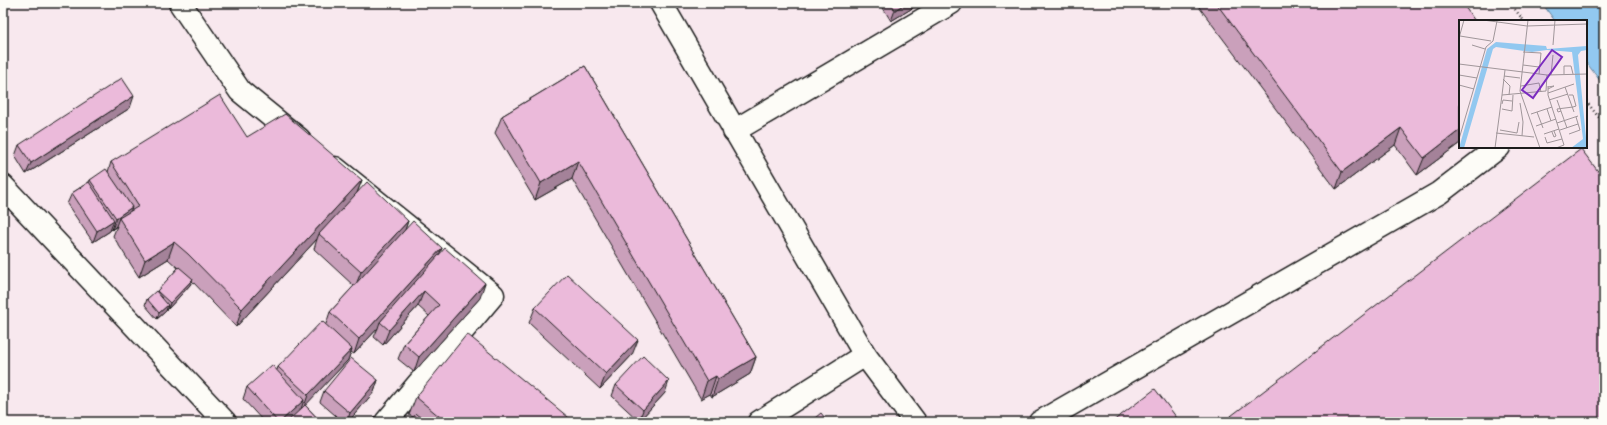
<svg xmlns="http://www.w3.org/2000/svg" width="1607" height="425" font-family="Mynerve,sans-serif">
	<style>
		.water { fill: #92c8f0; stroke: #63839b }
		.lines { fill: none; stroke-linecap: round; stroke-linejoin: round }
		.minor-casing { stroke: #1c1c1c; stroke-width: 25 }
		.path { stroke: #1c1c1c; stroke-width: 2.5; stroke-dasharray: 1 3; stroke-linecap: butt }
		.minor { stroke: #fdfcf7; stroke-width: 22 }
		.wall { fill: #caa0bb; stroke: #1c1c1c }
		.shaded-wall { fill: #a48299; stroke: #1c1c1c }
		.building { fill: #ebbada; stroke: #1c1c1c }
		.inset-road { fill: none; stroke: #a0969a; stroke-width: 1 }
		.view { fill: #7b2cbf; fill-opacity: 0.15; stroke: #7b2cbf; stroke-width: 2 }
		.inset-edge { fill: none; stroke: #1c1c1c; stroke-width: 2 }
	</style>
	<rect width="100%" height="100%" fill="#f8e8ee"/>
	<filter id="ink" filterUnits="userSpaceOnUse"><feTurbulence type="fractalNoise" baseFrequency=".025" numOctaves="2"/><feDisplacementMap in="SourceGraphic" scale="8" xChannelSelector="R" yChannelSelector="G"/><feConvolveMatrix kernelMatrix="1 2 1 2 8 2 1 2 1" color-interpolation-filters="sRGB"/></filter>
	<g filter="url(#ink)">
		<path class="water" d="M1542,3H1604V86L1586,62V21H1555Z"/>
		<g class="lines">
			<defs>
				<g id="minor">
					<path d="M180,3L240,91L299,139"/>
					<path d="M661,3L865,355L915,422"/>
					<path d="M734,131L951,3"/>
					<path d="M335,168L493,295L386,422"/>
					<path d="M3,186L225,422"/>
					<path d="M759,422L865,355"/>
					<path d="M1040,422L1439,193L1499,147"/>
				</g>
			</defs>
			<use href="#minor" class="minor-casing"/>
			<g class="path">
				<path d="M1510,3L1524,21"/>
				<path d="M1586,101L1604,124"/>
			</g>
			<use href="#minor" class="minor"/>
		</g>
		<g class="wall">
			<path d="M880,3H917L916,6L891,21Z"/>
			<path d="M1196,3H1462L1460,143L1417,175L1395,145L1336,189Z"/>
			<path d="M585,66L756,357L750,374L712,397L710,394L701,399L572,179L535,200L495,133L502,116Z"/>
			<path d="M130,108L26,174L15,156L19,145Z"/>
			<path d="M247,137L362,180L357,193L408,221L405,229L442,248L439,254L480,298L414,372L398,359L404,344L429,316L418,306L383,345L374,337L378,328L354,354L351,352L348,360L305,405L321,422H264L243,399L247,387L277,370L278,367L326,324L330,312L354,286L314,249L317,239L236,327L192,281L190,285L168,309L167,308L166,311L157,319L145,305L147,299L157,292L178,268L168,259L139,277L113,236L117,226L112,230L111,229L110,231L93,242L67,204L72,193L89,182L90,180L108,172L111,162Z"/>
			<path d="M535,308L632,355L600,389L529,323Z"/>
			<path d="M378,380L374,392L348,422H343L320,402L324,391Z"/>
			<path d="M616,385L665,393L639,421L612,396Z"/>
			<path d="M416,397L574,422H409L413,417L409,415Z"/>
		</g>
		<g class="shaded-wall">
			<path d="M906,3H917L916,6L891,21L895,10Z"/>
			<path d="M134,96L130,108L26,174L31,163Z"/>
			<path d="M1401,128L1395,145L1336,189L1342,172Z"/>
			<path d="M1460,130V143L1417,175L1424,158Z"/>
			<path d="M578,161L572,179L535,200L541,183Z"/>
			<path d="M362,180L355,198L319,234L317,239L236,327L242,309Z"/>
			<path d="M132,207L128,218H119L116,226L112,230L116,218Z"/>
			<path d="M114,220L110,231L93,242L97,231Z"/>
			<path d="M408,221L403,236L355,287L361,272Z"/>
			<path d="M174,242L168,259L139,277L145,260Z"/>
			<path d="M442,248L436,263L380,322L378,328L354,354L359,339Z"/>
			<path d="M193,279L190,285L168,309L170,303Z"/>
			<path d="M485,283L480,298L414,372L419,357Z"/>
			<path d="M424,291L418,306L383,345L389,330Z"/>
			<path d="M168,305L166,311L157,319L159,313Z"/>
			<path d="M638,340L632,355L600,389L606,374Z"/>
			<path d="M352,349L348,360L304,407L308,395Z"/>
			<path d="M756,357L750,374L712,397L718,379Z"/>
			<path d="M716,376L710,394L701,399L707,381Z"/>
			<path d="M378,380L374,392L348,422H347L350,413Z"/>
			<path d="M669,381L665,393L639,421L643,410Z"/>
			<path d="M304,400L300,412L288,422H280Z"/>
			<path d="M1604,418V422H1599Z"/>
		</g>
		<g class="building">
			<path d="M891,3H906L895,10Z"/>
			<path d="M1216,3H1462L1475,21H1460V130L1424,158L1401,128L1342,172Z"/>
			<path d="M585,66L756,357L718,379L716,376L707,381L578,161L541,183L502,116Z"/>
			<path d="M122,78L134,96L31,163L19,145Z"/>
			<path d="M220,95L247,137L285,114L362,180L242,309L188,254L174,242L145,260L119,218L139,206L111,162Z"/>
			<path d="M1581,149L1604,179V418L1599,422H1223Z"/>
			<path d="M106,169L132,207L116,218L90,180Z"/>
			<path d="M89,182L114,220L97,231L72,193Z"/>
			<path d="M367,182L408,221L361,272L319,234Z"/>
			<path d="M413,221L442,248L359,339L330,312Z"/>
			<path d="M445,248L485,283L419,357L404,344L439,305L424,291L389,330L380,322Z"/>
			<path d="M179,267L193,279L170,303L157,291Z"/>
			<path d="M567,274L638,340L606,374L535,308Z"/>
			<path d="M156,291L168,305L159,313L147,299Z"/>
			<path d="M322,321L352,349L308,395L278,367Z"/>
			<path d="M467,334L574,422H446L416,397Z"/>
			<path d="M643,356L669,381L643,410L616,385Z"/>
			<path d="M351,358L378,380L350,413L324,391Z"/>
			<path d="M272,365L304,400L280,422H278L247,387Z"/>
			<path d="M1155,389L1180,422H1112Z"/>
			<path d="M305,405L321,422H287Z"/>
			<path d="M821,413L828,422H810Z"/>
			<path d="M416,414L426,422H409Z"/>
		</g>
	</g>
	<g transform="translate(1459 20)">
		<rect width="128" height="128" fill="#f8e8ee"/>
		<path d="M37,22L87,26L88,29L128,26V30L122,31L119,35L128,128H112L124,119L113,32L88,30L73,32L37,27L34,29L5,128H0L28,29Z" fill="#92c8f0"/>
		<path class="inset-road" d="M24,0L68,6L128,4M69,0L61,71L81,128M1,16L32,21M0,18L5,0M13,25L26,29M94,25L96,0M64,32L82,33L80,54M0,44L88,55L128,54M64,45L80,47M105,54V46H112L114,54M0,55L18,58M92,55L94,35M45,56L61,58M44,59L51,66L50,75M0,65L15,69M62,66L80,63L82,72M89,66V75L105,125L97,128M106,67L115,92M89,69L95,66L89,67M89,73L115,64M43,75L46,50M110,75H114L117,86L114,87M90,80L109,74M98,80L108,108M128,81V96M61,83L64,102L63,116M43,84L44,80L53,81M43,89L53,91L54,75M88,89L92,101M102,91L99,92L98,89L114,87M78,92L84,108M72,94L93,87M98,103L119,96M77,106L97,99M41,110L58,113L60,102M101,110L119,104M93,112L95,117L97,116L95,111M37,113L75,117M85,114L100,109M110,114L121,110L117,97M86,117L88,123L103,119M0,119L27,27L34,21L38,1M36,128L43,75L87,71L88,55"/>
		<path class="view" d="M93,30L103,37L74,78L63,70Z"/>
		<rect width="128" height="128" class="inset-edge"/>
	</g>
	<rect width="1607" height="425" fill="none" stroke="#fdfcf7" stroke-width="16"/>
	<rect x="8" y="8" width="1591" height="409" fill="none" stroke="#1c1c1c" stroke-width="1.5" filter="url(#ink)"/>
</svg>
